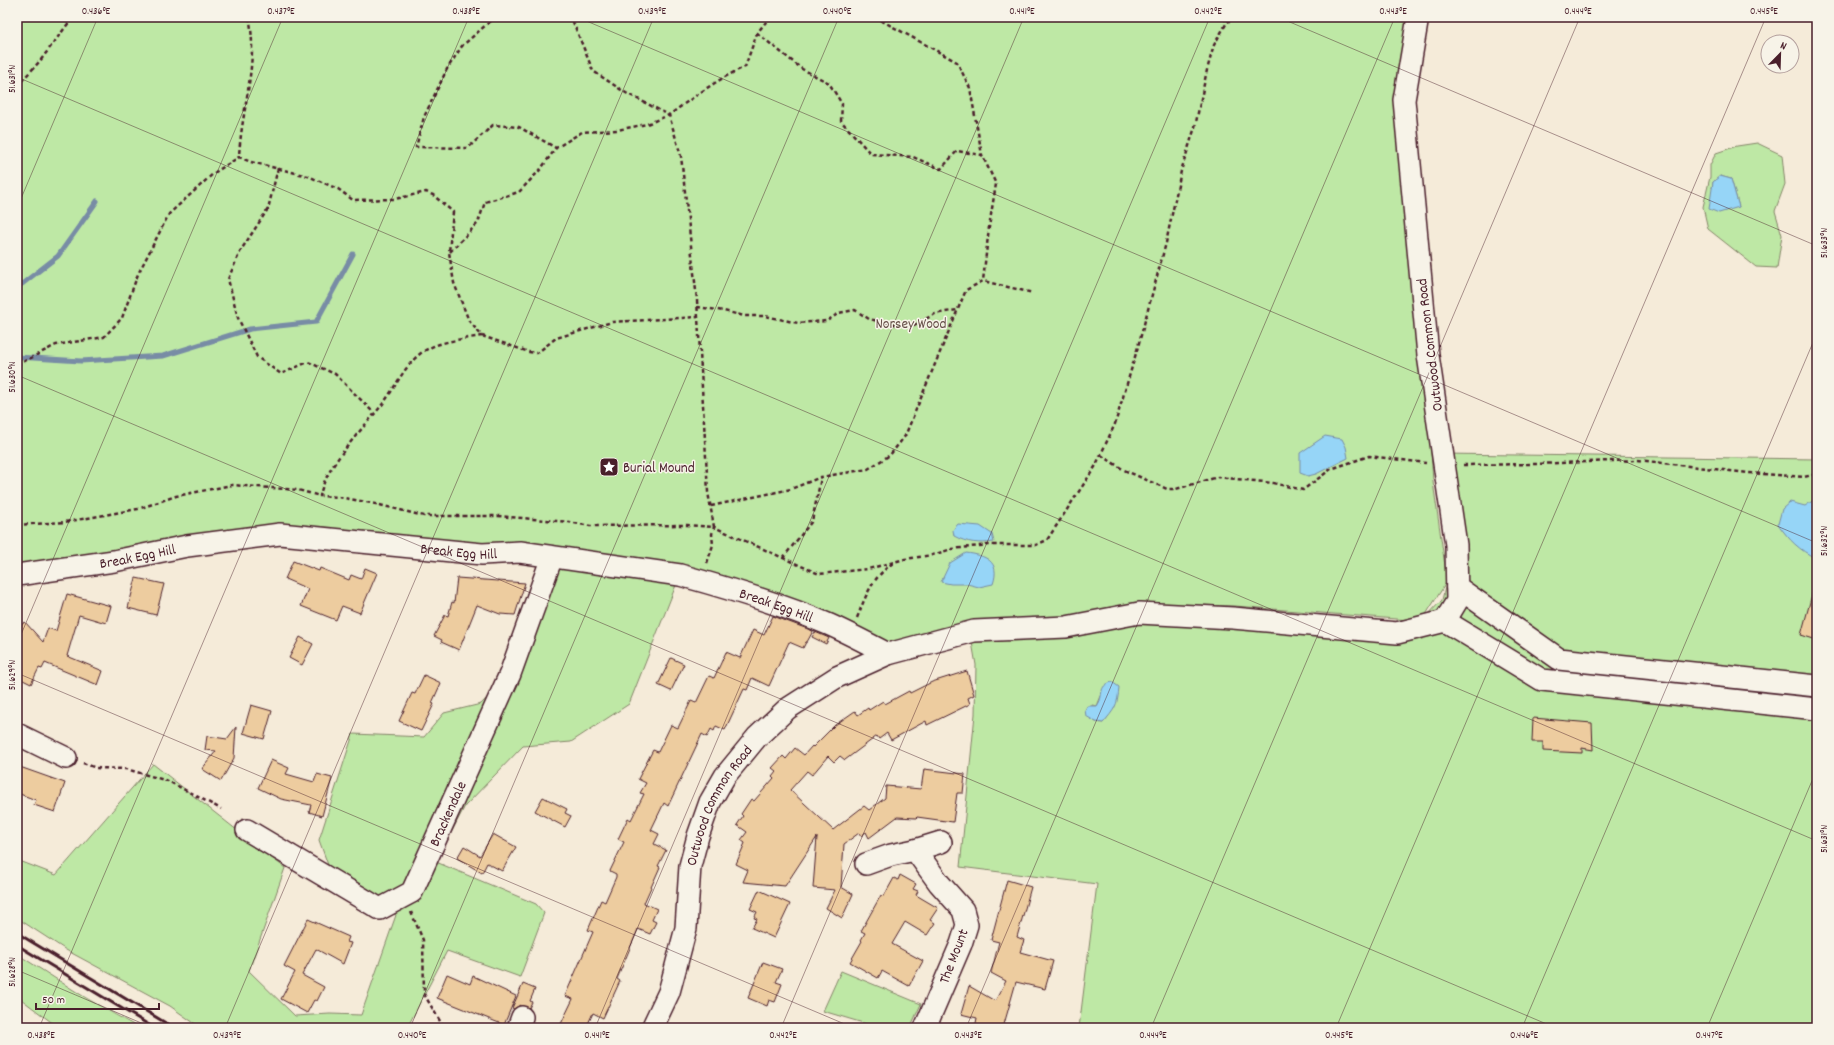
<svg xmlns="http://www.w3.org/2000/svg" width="1834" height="1045" font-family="Dekko,sans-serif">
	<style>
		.green { fill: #bee8a5; stroke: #848468; fill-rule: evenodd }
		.water { fill: #96d5f7; stroke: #788ca5 }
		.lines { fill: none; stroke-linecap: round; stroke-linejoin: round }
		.stream { stroke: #788ca5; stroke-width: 5 }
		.building { fill: #edcc9f; stroke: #4a1f2b }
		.minor-casing { stroke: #4a1f2b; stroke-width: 24 }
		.path { stroke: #4a1f2b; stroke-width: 2.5; stroke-dasharray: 4 3; stroke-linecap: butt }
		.minor { stroke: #f7f3e8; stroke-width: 21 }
		.rail { stroke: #4a1f2b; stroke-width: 3 }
		.ticks { fill: none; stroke: #4a1f2b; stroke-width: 1; stroke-opacity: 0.45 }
		.labels { text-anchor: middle; stroke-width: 3; stroke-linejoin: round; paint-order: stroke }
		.park-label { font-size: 15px; fill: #67514a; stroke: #f7f3e8 }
		.street-label { font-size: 15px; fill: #4a1f2b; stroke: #f7f3e8 }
		.poi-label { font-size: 15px; fill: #4a1f2b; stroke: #f7f3e8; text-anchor: start }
		.neatline { fill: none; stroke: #4a1f2b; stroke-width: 1.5 }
		.ticks-label { font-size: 10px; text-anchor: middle; fill: #4a1f2b }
	</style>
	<rect width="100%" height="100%" fill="#f5ebd9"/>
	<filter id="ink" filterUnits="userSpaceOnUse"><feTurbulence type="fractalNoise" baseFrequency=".025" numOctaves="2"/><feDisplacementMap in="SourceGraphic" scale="8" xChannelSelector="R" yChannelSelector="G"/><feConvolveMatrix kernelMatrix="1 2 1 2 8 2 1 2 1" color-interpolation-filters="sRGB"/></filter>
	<g filter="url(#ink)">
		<g class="green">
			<path d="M17,17H1422L1404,100L1418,255L1433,482L1447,580L1443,454L1817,459V1028H1079L1097,884L960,867L975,714L976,665L972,642L1140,619L1389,639L1421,621L1235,606L1137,604L888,645L703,577L281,533L17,572ZM1446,583L1442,600L1424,619H1423ZM1101,696L1107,718L1103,723L1096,722L1090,718L1092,705L1097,706Z"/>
			<path d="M1757,143L1782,155L1785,184L1775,211L1782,235L1777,268L1756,267L1708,229L1703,207L1710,177V165L1716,153L1737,146ZM1720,176L1731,179L1739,207L1712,188L1713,182Z"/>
			<path d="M552,557L680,575L629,704L571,742L523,746L465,806L436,862L536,904L544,913L520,977L447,951L407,1028H201L170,1006L66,950L17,918V860L56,875L153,764L285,868L249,971L295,1016L330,1014L361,1015L396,915L328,865L319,840L353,734L424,737L444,713L481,704L510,674Z"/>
			<path d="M17,954L86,998L139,1028H59L17,996Z"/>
			<path d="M841,971L921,1004L910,1028H880L823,1011Z"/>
		</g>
		<g class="water">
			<path d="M1720,176L1731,179L1739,207L1719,213L1709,209L1713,182Z"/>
			<path d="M1325,436L1342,439L1346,447L1348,458L1316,474L1308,476L1300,473V453Z"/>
			<path d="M1817,498V559C1798,549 1790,541 1778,524L1782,509L1790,502L1805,506Z"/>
			<path d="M958,524L980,526L992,534L994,542C979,544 967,543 954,536L953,530Z"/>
			<path d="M966,553C985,555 1001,561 993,584L979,587L967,584H951L941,582L950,563Z"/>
			<path d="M1112,682L1119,687C1118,706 1114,710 1103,723L1096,722L1086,716L1085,710L1087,706H1097C1105,695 1097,686 1112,682Z"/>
		</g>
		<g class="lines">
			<g class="stream">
				<path d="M17,285L22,284L58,256L97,201"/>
				<path d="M17,357L81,361L163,356L250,329L316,322L353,254"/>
			</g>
		</g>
		<g class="building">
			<path d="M293,561L319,571L320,568L349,580L351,575L361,579L365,568L377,573L360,613L342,606L336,620L301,606L308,589L285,579Z"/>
			<path d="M136,578L164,584L156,615L128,608Z"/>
			<path d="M457,578L525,583L515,615L500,614L477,605L459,650L441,642L442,640L434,636L445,615L448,616L452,602L454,603Z"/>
			<path d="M1813,591L1817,592V640L1801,635Z"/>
			<path d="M67,594L111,606L106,623L79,615L67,656L103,671L98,685L45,663L42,669L39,668L31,684L17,677V628L25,622L43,642L48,628L56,631Z"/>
			<path d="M773,616L813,631L807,642H806L803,648L789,642L769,686L752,678L747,690L744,689L725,730L716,726L714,731L711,729L707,737L702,734L668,806L664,803L651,830L659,834L654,844L666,850L658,866L660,867L644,903L657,909L652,920L656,922L650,934L638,929L617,979L620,981L603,1018L593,1013L586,1028H559L573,999L565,996L593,932L588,930L601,900L605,902L616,877V874L610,871L624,842L618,839L628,818L631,820L644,794L640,793L646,783L638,779L653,750L658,752L671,725L678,728L691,701L696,703L709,676L714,678L726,652L740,658L753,630L764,635Z"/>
			<path d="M815,632L829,638L826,644L812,637Z"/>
			<path d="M300,637L313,644L302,665L289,658Z"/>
			<path d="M671,658L684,664L671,691L658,685Z"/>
			<path d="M967,671L974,695L968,698L970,704L927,725L926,721L891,740L887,733L879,739L877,736L845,760L840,756L834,762L828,756L812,775L807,771L790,790L833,830L864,806L869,810L885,798L886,786L921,789L924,769L965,774L963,793H957L953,822L917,817L916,818L897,817L869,838L866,832L861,836L859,833L844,844L841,887L853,894L842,918L826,908L835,890L813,888L817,837L785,886L743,882L748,870L736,864L745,843L741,840L747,832L737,825L743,816L741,814L751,799L754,801L774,778L772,776L776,771L772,768L783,756L786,759L795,748L804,755L812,746L813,747L835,725L855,711L858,715L868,708L869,710L883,701L885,704L909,691L910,693L932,682Z"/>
			<path d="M424,675L441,683L432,703L434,704L421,731L399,721L412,693L415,694Z"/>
			<path d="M251,705L272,711L264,739L243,733Z"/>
			<path d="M1533,718L1592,723L1593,750L1582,748V753L1543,751V742H1532Z"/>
			<path d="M236,727L234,758L221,781L202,769L216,751L205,750L207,736L227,739Z"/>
			<path d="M271,760L289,768L286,774L314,782L317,774L332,778L322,816L309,812L311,805L281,799L258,788Z"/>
			<path d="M17,766L65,783L55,812L34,805L36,800L17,793Z"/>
			<path d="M543,797L567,809L565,813L571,816L565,827L535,811Z"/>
			<path d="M493,834L516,847L502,871L487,863L482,873L457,858L464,846L480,856Z"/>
			<path d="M900,875L916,884L913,889L918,891L916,895L938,908L930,920L935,923L927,935L905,922L892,944L923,961L909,986L882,971L878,978L850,962L862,941L861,940L865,933L861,931L881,895L884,896L894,878L898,880Z"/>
			<path d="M1007,880L1031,887L1017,937L1024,940L1020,952L1053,961L1045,989L1016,982L1003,1028H975L977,1018L961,1014L969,986L995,1001L1006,981L991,973L999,942L991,940Z"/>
			<path d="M759,890L790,904L774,938L752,928L757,919L754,918L757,912L750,909Z"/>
			<path d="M308,919L349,937L347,942L351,943L343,964L316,949L302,975L324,987L317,1001L314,1000L307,1013L281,999L295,972L284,966Z"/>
			<path d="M763,962L782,969L776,982L782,984L775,1002L769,1000L767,1006L748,998Z"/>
			<path d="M447,974L470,984L473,976L516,996L504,1025L437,998Z"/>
			<path d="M523,984L535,989L530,1001L532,1002L529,1008L520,1005L514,1009L512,1008Z"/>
		</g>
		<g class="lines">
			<defs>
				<g id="minor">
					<path id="s1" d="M17,575L114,561L187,546L280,534L482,554L520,552L680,575C731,589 782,604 830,625C850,634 869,644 888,654"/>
					<path d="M1457,587L1559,659L1817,686"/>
					<path d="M1445,621L1542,680L1817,709"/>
					<path d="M17,734L66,758"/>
					<path id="s2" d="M247,830L380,909L412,892L510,674L552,557"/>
					<path d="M915,850L941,842"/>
					<path d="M866,864L891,855L915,850L939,883L963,910L967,925L961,944L925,1028"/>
					<path d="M518,1028L522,1017"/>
					<path id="s3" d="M652,1028L669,992L676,966L686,928L690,866L698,836L710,802L725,776L757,737L787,709L837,677L888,654L974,631L1066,627L1139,613L1233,618L1397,633L1445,621L1457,601L1456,545L1428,355L1404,100L1418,17"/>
				</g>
			</defs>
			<use href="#minor" class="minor-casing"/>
			<g class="path">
				<path d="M249,17C259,63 241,111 239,157L251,162L308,176L338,189L353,200L395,199L426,192L433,195L453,212L449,252L454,283L469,321L482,336C464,339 437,341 421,353C403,367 395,389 381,406C363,429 325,466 320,496L339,497L376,504L424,516H498L569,522L590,526L687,525L714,527L708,492L697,300L681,156L669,115C694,97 717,79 745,67L757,33L770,17"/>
				<path d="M495,17L462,46L447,69L424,117L416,147L468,148L493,125L519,127L556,148"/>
				<path d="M875,17L957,62L970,88L982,155"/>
				<path d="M1225,17L1226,24"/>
				<path d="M757,33L802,69L829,83L842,104L841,121L871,154L913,157L941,169L957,151L982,155L996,184L989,227L983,281"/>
				<path d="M17,86L40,61L73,17"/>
				<path d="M278,168L268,209L241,250L228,279L238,318L257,357L281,374L308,362L335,374L374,413"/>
				<path d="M450,252L478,223L485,202L519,192L540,170L556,148L582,132L617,130L647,124L669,115L626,93L593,71L571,17"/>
				<path d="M697,307L724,311L744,316H765L798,323L827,321L839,313L855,310L869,319L892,324L914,325L935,314L957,310"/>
				<path d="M482,336L529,352L537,353L556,338L612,322L698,317"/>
				<path d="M17,365L56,345L104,337L122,318L138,274L169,214L214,173L239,157"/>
				<path d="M1101,455L1124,470L1167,489H1176L1218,477L1273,483L1303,490L1331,469L1369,456L1426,463"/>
				<path d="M1463,465L1535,464L1638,460L1748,473L1804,477L1817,474"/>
				<path d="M711,506L791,489L821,477L868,469L890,455L905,436L966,290L983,281L1033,293"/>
				<path d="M17,525L65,522L138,509L176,496L232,485L298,490L320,496"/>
				<path d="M783,558L812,521L821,478"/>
				<path d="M707,563L713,545L712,534L714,527L819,574L868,569L905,559L932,555L952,549L989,545H1036L1047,540L1095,467L1115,424L1137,350L1166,243L1181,171L1195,127L1207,70L1214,45L1226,24L1233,17"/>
				<path d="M857,618C866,595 872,578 893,563"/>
				<path d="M83,763L96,768L126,769L168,781L221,809"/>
				<path d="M411,912L423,940L424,994L444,1028"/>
			</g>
			<use href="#minor" class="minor"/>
			<g class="rail">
				<path d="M17,933L174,1028"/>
				<path d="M17,945L154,1028"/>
			</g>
		</g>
	</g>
	<path class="ticks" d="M577,17L1817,543M1278,17L1817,246M17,77L1817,841M17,208L98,17M17,375L1556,1028M17,644L283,17M17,673L854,1028M17,970L153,1028M39,1028L469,17M225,1028L654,17M410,1028L839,17M595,1028L1024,17M781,1028L1210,17M966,1028L1395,17M1151,1028L1580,17M1336,1028L1766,17M1522,1028L1817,333M1707,1028L1817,769"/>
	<defs>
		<symbol id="sight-square" viewBox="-11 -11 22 22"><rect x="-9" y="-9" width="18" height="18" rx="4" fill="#4a1f2b" stroke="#f7f3e8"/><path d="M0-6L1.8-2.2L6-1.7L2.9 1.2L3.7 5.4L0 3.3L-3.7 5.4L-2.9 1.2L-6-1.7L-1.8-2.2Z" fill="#fff"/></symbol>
	</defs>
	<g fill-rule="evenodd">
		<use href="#sight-square" x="598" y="456" width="22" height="22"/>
	</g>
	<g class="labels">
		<g class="park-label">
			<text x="911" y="328">Norsey Wood</text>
		</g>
		<g class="street-label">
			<text transform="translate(1429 345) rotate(-97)" y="5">Outwood Common Road</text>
			<text dy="5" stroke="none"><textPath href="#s1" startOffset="446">Break Egg Hill</textPath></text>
			<text dy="5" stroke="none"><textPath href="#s1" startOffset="122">Break Egg Hill</textPath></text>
			<text dy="5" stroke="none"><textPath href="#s1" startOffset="770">Break Egg Hill</textPath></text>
			<text dy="5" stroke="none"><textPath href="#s3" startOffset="236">Outwood Common Road</textPath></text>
			<text dy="5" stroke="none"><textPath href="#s2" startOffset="277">Brackendale</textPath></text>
			<text transform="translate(953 956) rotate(-69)" y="5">The Mount</text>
		</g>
		<g class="poi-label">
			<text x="623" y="472">Burial Mound</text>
		</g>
	</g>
	<rect width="1834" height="1045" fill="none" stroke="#f7f3e8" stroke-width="44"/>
	<g transform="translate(1780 54) rotate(23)"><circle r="19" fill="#f7f3e8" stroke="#b29e9c"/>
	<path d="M0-3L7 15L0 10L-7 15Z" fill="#4a1f2b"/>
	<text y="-6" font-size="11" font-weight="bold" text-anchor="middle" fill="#4a1f2b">N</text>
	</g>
	<path d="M36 1003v6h123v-6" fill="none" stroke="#4a1f2b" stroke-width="2"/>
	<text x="42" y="1003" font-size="12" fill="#4a1f2b" stroke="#f7f3e8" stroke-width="3" paint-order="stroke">50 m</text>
	<rect x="22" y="22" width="1790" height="1001" class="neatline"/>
	<g class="ticks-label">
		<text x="96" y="14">0.436°E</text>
		<text x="281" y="14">0.437°E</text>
		<text x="466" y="14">0.438°E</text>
		<text x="652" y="14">0.439°E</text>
		<text x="837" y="14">0.440°E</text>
		<text x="1022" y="14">0.441°E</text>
		<text x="1208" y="14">0.442°E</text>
		<text x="1393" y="14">0.443°E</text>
		<text x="1578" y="14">0.444°E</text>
		<text x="1764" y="14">0.445°E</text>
		<text transform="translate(11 79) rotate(-90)" y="4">51.631°N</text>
		<text transform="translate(1823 243) rotate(-90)" y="4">51.633°N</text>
		<text transform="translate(11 377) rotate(-90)" y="4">51.630°N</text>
		<text transform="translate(1823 541) rotate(-90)" y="4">51.632°N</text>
		<text transform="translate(11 675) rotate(-90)" y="4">51.629°N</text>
		<text transform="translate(1823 839) rotate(-90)" y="4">51.631°N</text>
		<text transform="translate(11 972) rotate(-90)" y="4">51.628°N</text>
		<text x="41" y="1038">0.438°E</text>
		<text x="227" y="1038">0.439°E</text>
		<text x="412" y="1038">0.440°E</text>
		<text x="597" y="1038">0.441°E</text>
		<text x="783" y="1038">0.442°E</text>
		<text x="968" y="1038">0.443°E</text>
		<text x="1153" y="1038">0.444°E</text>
		<text x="1339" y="1038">0.445°E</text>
		<text x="1524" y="1038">0.446°E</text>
		<text x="1709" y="1038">0.447°E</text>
	</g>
</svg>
